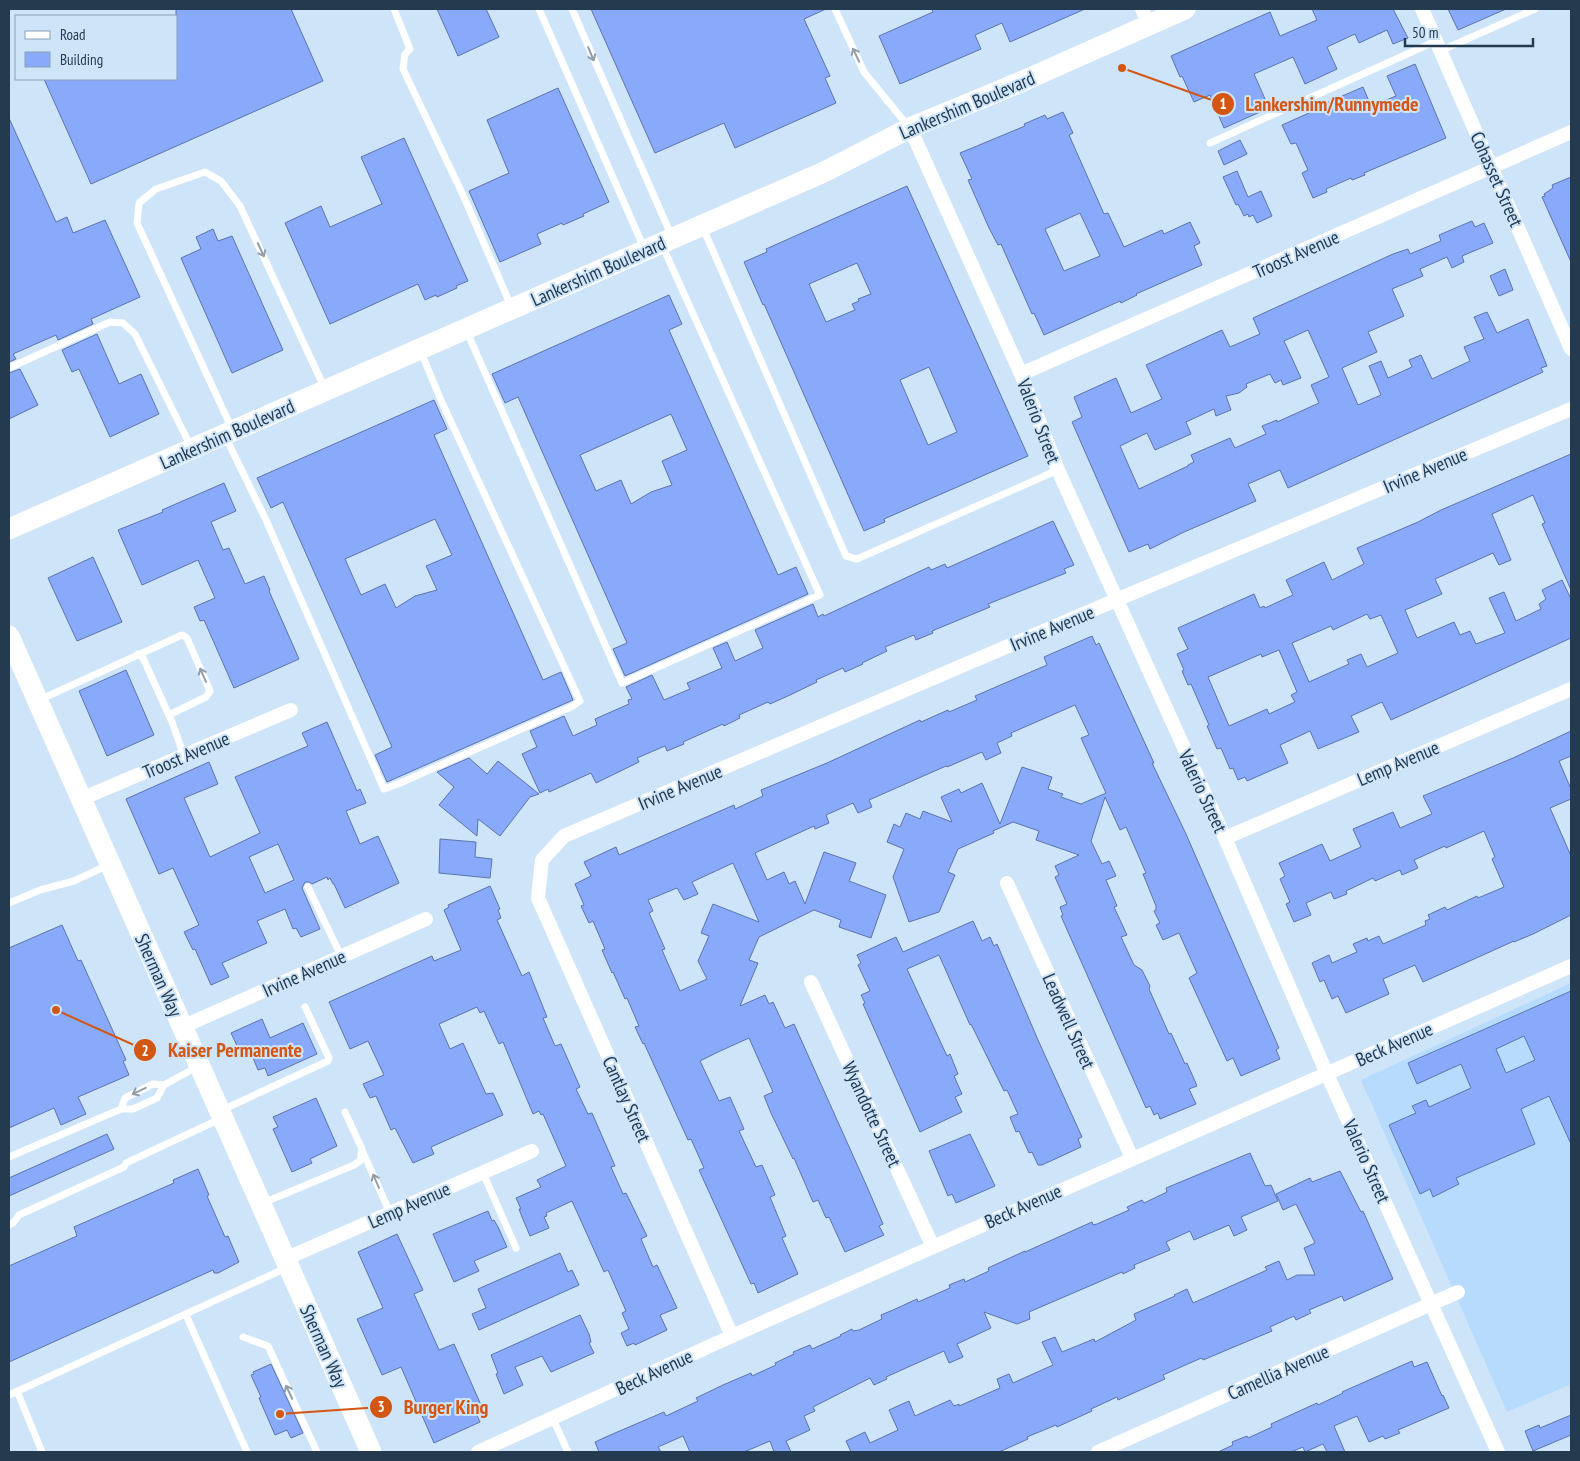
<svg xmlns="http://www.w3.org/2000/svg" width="1580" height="1461" font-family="'PT Sans Narrow',sans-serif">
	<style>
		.built { fill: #b7dbfd }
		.building { fill: #89aafb; stroke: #5c74ac; fill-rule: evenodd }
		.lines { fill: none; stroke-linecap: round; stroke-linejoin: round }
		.lane { stroke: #fff; stroke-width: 7 }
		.street { stroke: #fff; stroke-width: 14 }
		.primary { stroke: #fff; stroke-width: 21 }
		.oneway { stroke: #929da7 }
		.labels { text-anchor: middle; stroke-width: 4; stroke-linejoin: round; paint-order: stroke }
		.street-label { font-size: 19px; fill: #243b4f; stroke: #cee4f9 }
		.leader { fill: none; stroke: #d45613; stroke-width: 2 }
		.callout-dot { fill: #d45613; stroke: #cee4f9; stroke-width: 2 }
		.mark-label { font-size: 15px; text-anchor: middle; font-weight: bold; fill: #fff }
		.callout-label { font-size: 20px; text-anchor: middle; font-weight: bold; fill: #d45613; stroke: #cee4f9; stroke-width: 4; stroke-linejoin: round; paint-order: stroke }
	</style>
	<rect width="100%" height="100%" fill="#cee4f9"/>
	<path class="built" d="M1571,983V1384L1507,1412L1361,1080Z"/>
	<g class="building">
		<path d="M176,9H291L323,81L91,184L44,79H176Z"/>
		<path d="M437,9H486L499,37L458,56Z"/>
		<path d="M591,9H826L804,19L830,76L825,78L836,103L735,148L724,123L655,153Z"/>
		<path d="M932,9H1085L1010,42L1002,23L975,35L981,49L900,84L879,36L933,12Z"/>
		<path d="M1312,9H1393L1408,38L1393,44L1387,30L1359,43L1355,34L1327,47L1337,69L1305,84L1293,57L1254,74L1269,108L1224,128L1210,95L1194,102L1182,76L1180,77L1171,56L1270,12L1280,36L1317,20Z"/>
		<path d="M1448,9H1506L1458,30Z"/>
		<path d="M1415,64L1446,138L1364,173L1365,175L1352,180L1351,178L1326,189L1327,192L1313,198L1302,173L1308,170L1296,143L1291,144L1282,125L1318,109L1317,107L1363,87L1371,106L1396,96L1387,76Z"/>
		<path d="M558,88L609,202L583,214L584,216L563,225L562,223L537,234L541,244L500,262L469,191L509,173L487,120Z"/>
		<path d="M1063,112L1073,133L1069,135L1104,214L1108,213L1124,247L1162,230L1164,234L1190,222L1200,243L1194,246L1202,265L1136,294L1137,295L1121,303L1120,301L1044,335L1034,313L1032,314L1001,244L998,245L989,228L968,180L972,179L960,153L1025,126L1024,124L1045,115L1047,119ZM1080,213L1100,256L1064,271L1045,229Z"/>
		<path d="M9,118L56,222L67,217L73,233L105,220L140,297L91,319L93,324L58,340L56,335L13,354L16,359L9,362Z"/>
		<path d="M404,138L468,281L456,286L457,288L437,297L436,295L425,300L418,284L330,324L285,223L321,206L330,227L382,204L361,157Z"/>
		<path d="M1240,140L1247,154L1224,165L1218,151Z"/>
		<path d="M1237,171L1248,197L1261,191L1272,216L1257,223L1253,215L1249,217L1248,214L1244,216L1238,204L1236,205L1223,177Z"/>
		<path d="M1571,177V262L1542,197L1545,196L1544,194L1553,188L1552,185Z"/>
		<path d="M907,186L1028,456L884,519L885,522L864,531L764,304L763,305L744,262L767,252L766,249ZM857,263L871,294L858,299L859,301L852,304L855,310L826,322L809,284ZM929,367L957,432L928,445L900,380Z"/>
		<path d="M1472,221L1475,227L1484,223L1493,243L1462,256L1464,262L1452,268L1447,257L1420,269L1423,276L1392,289L1404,316L1368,332L1377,352L1342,368L1358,405L1381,395L1369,366L1381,361L1388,378L1412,367L1409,360L1421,355L1432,379L1470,361L1464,347L1484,339L1474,317L1487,312L1497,333L1528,319L1547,366L1541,368L1543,372L1288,488L1280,470L1248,484L1256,501L1184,532L1150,549L1148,544L1129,552L1072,422L1082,417L1074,397L1116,378L1131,413L1162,399L1146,365L1222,330L1230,347L1260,334L1253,318L1393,254L1408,249L1410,254L1441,241L1439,235ZM1308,330L1329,377L1311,385L1319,403L1277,422V420L1262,426L1266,434L1235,448L1230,438L1191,455L1194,462L1188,465V466L1139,489L1120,446L1147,433L1155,450L1191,434L1186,422L1214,409L1216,416L1231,410L1226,396L1239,393L1247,387L1246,384L1270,374L1275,383L1281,380L1283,385L1301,378L1284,341Z"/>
		<path d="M213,229L218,241L232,236L283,350L232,373L181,258L201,249L196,237Z"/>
		<path d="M1505,269L1513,290L1499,296L1490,276Z"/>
		<path d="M669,295L682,324L669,330L778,575L796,567L808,594L625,676L613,649L627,643L518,397L505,403L492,374ZM671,414L687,450L662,461L672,485L651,492L631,504L621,480L596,491L580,455Z"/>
		<path d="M97,334L119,384L141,374L159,414L110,437L79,369L72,372L62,350Z"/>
		<path d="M20,369L38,405L9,419V373Z"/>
		<path d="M434,400L447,429L434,435L543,680L561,672L573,700L387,782L375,755L392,747L283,502L271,508L257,478ZM435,519L452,555L426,566L437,590L415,596L396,608L385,584L361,595L345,559Z"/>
		<path d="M1571,454V590L1542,524L1545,523L1533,495L1492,514L1511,560L1499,565L1493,553L1435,579L1442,594L1405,610L1417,638L1454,622L1460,635L1470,631L1476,644L1505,633L1489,598L1504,592L1516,621L1541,609L1539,604L1546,599L1542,590L1562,580L1571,599V638L1391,720L1382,702L1351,716L1359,732L1318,749L1310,731L1280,745L1288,763L1247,781L1245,777L1238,780L1233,768L1230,769L1221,748L1217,749L1207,726L1209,725L1191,684L1188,685L1182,671L1184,670L1177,654L1188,649L1178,628L1254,594L1260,608L1264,606L1265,608L1293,595L1286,580L1324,562L1332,580L1364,564L1357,548L1418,522L1441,510ZM1367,614L1370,619L1381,615L1398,653L1367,667L1361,654L1347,660L1349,664L1309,682L1292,643L1331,626L1333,630ZM1279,650L1297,692L1291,695L1295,702L1269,714L1267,709L1229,726L1208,677L1261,654L1262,657Z"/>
		<path d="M224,483L236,511L211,522L223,550L229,548L245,584L264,576L270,590L269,591L299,659L234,688L204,620L200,621L194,607L215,598L198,560L142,585L118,530L163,512L162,510Z"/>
		<path d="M1053,521L1074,565L1064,569L1066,573L988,604L990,607L932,631L933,633L916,640L914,635L885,647L887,651L862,663L863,664L845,672L843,668L816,680L817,682L790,695L770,704L768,702L739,715L740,718L724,726L723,724L683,742L684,744L667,751L665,746L637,758L639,762L596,783L591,773L549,792L548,789L540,793L522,754L537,747L530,731L564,716L573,736L597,725L595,719L629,704L628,700L632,699L626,687L652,675L664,700L690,689L687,683L722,668L713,648L727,642L735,661L763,648L755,630L813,604L818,617L823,614L824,616L929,567L931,570L945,564L947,568Z"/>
		<path d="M93,557L122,622L77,641L48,578Z"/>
		<path d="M1092,636L1096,645L1099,643L1154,763H1152L1186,834L1279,1048L1276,1050L1280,1059L1241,1076L1233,1058L1227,1061L1189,978L1197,973L1179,933L1163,940L1156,925L1160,923L1154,911L1156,910V906L1143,874L1146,873L1126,827L1120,830L1105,797L1091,841L1102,864L1109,861L1116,876L1106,880L1117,906L1114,907L1127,935L1121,937L1134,965L1142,970L1150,986L1149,989L1169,1034L1171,1033L1185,1064L1187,1063L1197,1086L1189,1089L1196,1104L1160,1119L1158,1113L1154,1115L1150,1106L1146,1108L1061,916L1063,915L1060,907L1067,904L1055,877L1059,875L1055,866L1079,855L1036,840L1039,831L1013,822L993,831L994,833L958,849L948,872L955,875L939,912L909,922L893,877L904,849L887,842L894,824L900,827L906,813L920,819L923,811L952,822L941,797L959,789L961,793L982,783L1000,824L1022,767L1052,777L1048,789L1063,794L1061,797L1081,804L1106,793L1081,738L1089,735L1075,705L1011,733L1012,736L997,743L1001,753L986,760L982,752L947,767L946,766L869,800L872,807L858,813L853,803L826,815L829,823L815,829L814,826L755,853L767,880L784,872L789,884L795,881L805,904L824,852L856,863L849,881L886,895L871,938L839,927L841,920L814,910L759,937L749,960L758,963L740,1006L765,995L769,1004L773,1002L785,1028L794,1024L868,1189L883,1224L879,1226L884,1235L845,1252L829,1217L826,1218L818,1200L813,1202L794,1158L793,1159L771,1113L764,1096L773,1092L749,1038L718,1052L700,1061L719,1101L730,1097L744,1129L739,1131L756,1167L762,1165L775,1195L770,1197L786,1236L782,1238L798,1274L758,1293L754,1283L751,1284L699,1170L704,1168L691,1139L688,1140L644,1043L643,1044L635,1027L639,1026L627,998L625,999L613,972L612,973L602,950L605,949L593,921L589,923L581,906L584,905L575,884L591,876L584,862L616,847L619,855L734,805L735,809L763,796L761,790L827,763L920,720L921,722L948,710L949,712L977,700L975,696L1047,665L1044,657ZM733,863L759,922L713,904L701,933L709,936L698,961L707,979L680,991L662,950L665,949L649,913L653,911L648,900L677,888L684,900L698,894L692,882Z"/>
		<path d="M126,670L154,735L107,756L79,691Z"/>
		<path d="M327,722L357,791L360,789L366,803L346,811L360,844L378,836L399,883L345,908L334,884H333L330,878L328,880L327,877L312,884L309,882H305L302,888L320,929L301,937L296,928L293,929L285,909L257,921L267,943L222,963L229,977L211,985L195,949L193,950L184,932L199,925L173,868L159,874L126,799L209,762L218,784L184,798L210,857L260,833L235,777L308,746L302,733ZM278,844L294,880L265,893L249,857Z"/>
		<path d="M1571,731V756L1559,761L1571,789V799L1550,808L1571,856V915L1533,934L1514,942V941L1423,982L1415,965L1383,979L1389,994L1346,1013L1338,996L1332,999L1324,980L1320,982L1312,963L1329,955L1332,963L1357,952L1353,944L1367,938L1368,941L1379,936L1383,944L1426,925L1425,921L1430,919L1428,915L1445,907L1447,910L1477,896L1478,898L1504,887L1492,859L1495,857L1484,831L1446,848L1445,846L1414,860L1418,868L1402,875L1400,870L1375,881L1373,878L1346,891L1347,894L1334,899L1331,892L1306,903L1311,915L1294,922L1286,904L1290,902L1280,879L1285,876L1279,863L1322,844L1330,861L1361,847L1353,829L1393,812L1400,828L1432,814L1423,796L1513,758Z"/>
		<path d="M469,758L487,774L498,761L539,794L530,797L500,836L478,819L477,836L439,805L454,787L437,772Z"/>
		<path d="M440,839L476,842L475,857L492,859L490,878L439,873Z"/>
		<path d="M490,886L500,909L498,910L501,918L497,920L522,976L529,972L547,1017L543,1018L555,1046L561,1044L580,1087L576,1089L588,1114L592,1113L615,1166L611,1167L623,1194L626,1193L647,1236L641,1239L653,1267L657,1265L677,1308L660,1315L667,1330L635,1345L634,1343L627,1346L621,1333L629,1329L622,1313L626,1311L608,1270L604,1272L572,1201L546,1213L547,1216L544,1217L549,1228L530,1236L522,1217L519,1209H521L516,1198L541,1187L537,1180L566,1166L543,1114L541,1115L539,1111L533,1114L503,1042L499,1044L484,1011L480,1013L477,1007L439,1024L450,1049L463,1043L486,1094L493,1093L503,1115L431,1147L434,1154L413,1163L395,1128L391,1130L376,1096L370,1098L363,1084L384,1075L368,1041L350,1049L329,1002L432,956L434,961L461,950L444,910L449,907L448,905Z"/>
		<path d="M973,921L982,941L990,937L994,946L997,944L1038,1040L1082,1137L1078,1139L1081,1147L1042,1165H1038L1032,1152L1029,1153L1019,1131L1016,1132L1010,1117L1018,1114L1007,1090L1004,1091L971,1024L970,1025L939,955L907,969L947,1056L950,1054L958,1074L954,1076L962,1094L955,1097L962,1112L920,1132L863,1004L865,1003L861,995L870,991L858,965L861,963L857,955L896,937L903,952Z"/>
		<path d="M62,925L78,961L81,960L126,1060L123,1061L129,1075L78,1097L86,1114L61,1125L54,1108L9,1128V948Z"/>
		<path d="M1571,991V1144L1549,1096L1521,1109L1535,1144L1456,1178L1459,1184L1433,1197L1430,1189L1420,1194L1389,1125L1416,1113L1412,1106L1426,1100L1429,1107L1471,1088L1461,1064L1417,1084L1408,1063ZM1524,1036L1535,1060L1506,1073L1496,1049Z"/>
		<path d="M262,1019L270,1038L303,1023L317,1054L268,1076L265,1068L258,1070L249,1048L240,1052L231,1033Z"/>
		<path d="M316,1098L337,1146L310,1159L312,1163L292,1172L273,1129L278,1127L273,1117Z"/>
		<path d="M107,1134L114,1149L9,1196V1178Z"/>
		<path d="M970,1134L995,1186L956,1203L952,1194L948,1196L929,1151Z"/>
		<path d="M1250,1153L1265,1186L1271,1185L1278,1201L1241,1217L1247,1230L1234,1236L1229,1225L1194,1240L1190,1231L1166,1242L1170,1250L1134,1265L1135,1268L1123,1274L1122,1272L1029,1312L1030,1319L1017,1324L984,1312L991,1328L957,1344L963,1357L949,1363L944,1351L886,1377L887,1379L874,1385L870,1378L813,1407L815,1411L804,1416L810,1430L786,1441L791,1452H774L770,1441L744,1452H690L683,1436L658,1447L661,1452H599L595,1442L608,1436L664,1412L666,1416L698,1401L696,1398L723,1385L751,1373L752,1376L776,1365L775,1363L794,1354L793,1352L810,1345L812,1349L841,1336L840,1335L852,1329L853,1331L859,1330L882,1319L881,1315L893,1310L917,1299L918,1302L950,1288L949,1285L964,1279L965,1282L989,1271L988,1268L1025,1251V1252L1092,1222L1093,1225L1097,1224L1129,1210L1127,1207L1142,1200L1144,1203L1167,1192L1166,1188Z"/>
		<path d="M198,1169L209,1195L207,1196L225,1237L228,1236L239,1262L218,1273H214L213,1270L9,1362V1266L77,1236L74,1227L174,1183L173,1180Z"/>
		<path d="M1340,1171L1361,1212L1363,1211L1393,1279L1344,1301L1342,1296L1309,1310L1311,1313L1296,1320L1294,1316L1270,1327L1272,1331L1203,1360L1202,1358L1199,1359L1163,1375L1165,1379L1118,1400L1117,1397L1091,1409L1092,1411L1057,1427L1056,1425L1027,1437L1028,1439L999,1452H850H851L846,1441L865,1432L870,1443L898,1430L889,1410L909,1401L915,1416L950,1400L954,1406L959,1404V1406L1000,1388L997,1379L1009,1374L1013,1383L1053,1365L1042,1342L1055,1337L1062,1352L1094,1339L1095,1342L1136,1320L1134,1314L1175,1296L1174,1295L1187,1289L1193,1303L1267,1270L1265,1267L1279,1261L1287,1280L1297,1275H1315L1304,1248L1315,1243L1296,1204L1283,1210L1276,1194L1310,1178L1312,1182Z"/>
		<path d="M488,1211L492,1221L494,1220L498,1227L507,1247L474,1261L479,1271L454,1282L433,1234Z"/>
		<path d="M397,1234L423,1290L414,1294L439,1350L454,1344L481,1405L474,1408L480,1422L434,1443L401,1367L382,1375L357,1319L383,1308L358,1252Z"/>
		<path d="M560,1253L568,1272L572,1270L579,1285L479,1330L472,1314L486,1308L478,1289Z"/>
		<path d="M580,1315L589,1334L591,1342L589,1343L594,1353L551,1372L542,1356L515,1367L523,1385L504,1394L496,1374L498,1373L491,1355Z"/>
		<path d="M1412,1361L1414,1367L1427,1362L1442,1396L1443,1395L1449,1408L1398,1430L1400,1433L1385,1439L1383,1436L1369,1442L1357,1416L1334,1426L1345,1452H1327L1323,1444L1305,1452L1303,1447L1291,1452H1218L1233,1445L1232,1442L1247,1436L1248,1438L1272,1427L1271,1424L1317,1403L1318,1405L1343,1393L1342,1392Z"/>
		<path d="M271,1364L303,1433L291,1438L287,1430L275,1435L259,1398L261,1397L251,1375L254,1374L253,1372Z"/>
		<path d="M1571,1415V1435L1533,1451L1525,1431L1539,1425L1540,1428Z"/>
	</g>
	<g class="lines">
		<g class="lane">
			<path d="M394,9L410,49L405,54L403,69L463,195L511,306"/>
			<path d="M539,9L644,248"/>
			<path d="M572,9L672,237"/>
			<path d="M835,9L864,72L908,126"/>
			<path d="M1440,51L1535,9"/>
			<path d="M1210,143L1436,41"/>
			<path d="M703,228L846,556L857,559L1058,470"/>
			<path d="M467,332L622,683L820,595L662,245"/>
			<path d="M9,368L110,322L123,323L135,334L191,447"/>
			<path d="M232,429L137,223L139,203L156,189L205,172L221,181L240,206L325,389"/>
			<path d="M226,438L266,520L384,789L398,784L573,706L580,701L440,398L421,352"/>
			<path d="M138,654L143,658L172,722L184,756"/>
			<path d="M39,700L182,635L187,638L210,691L206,697L169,715"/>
			<path d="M308,887L341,956"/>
			<path d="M9,903L40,890L74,881L108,865"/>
			<path d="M121,1109L125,1098L153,1084L164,1085"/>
			<path d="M222,1110L328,1061L329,1058L305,1007"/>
			<path d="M362,1150L390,1213"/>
			<path d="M9,1157L121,1109H133L157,1098L164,1085L197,1067"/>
			<path d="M483,1173L516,1248"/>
			<path d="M263,1203L354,1165L360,1161L362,1149L345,1112"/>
			<path d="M9,1225L13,1223L19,1215L124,1167L126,1163L220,1119"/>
			<path d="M186,1315L247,1452"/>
			<path d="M243,1337L268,1346L317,1452"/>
			<path d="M17,1391L42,1452"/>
			<path d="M9,1395L286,1268"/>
			<path d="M553,1419L568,1452"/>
		</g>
		<g class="street">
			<path d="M1142,9L1149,25"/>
			<path d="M1422,9L1571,349"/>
			<path d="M910,128L1021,374L1058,470L1225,838L1327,1074L1498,1452"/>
			<path d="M1021,374L1571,132"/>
			<path d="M81,799L291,710"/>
			<path d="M1225,838L1571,689"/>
			<path d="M1007,883L1132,1158"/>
			<path d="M811,982L933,1247"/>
			<path d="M182,1027L426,919"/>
			<path d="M285,1259L532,1151"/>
			<path d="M732,1336L538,898L542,860L564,836L1116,600L1571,409"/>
			<path d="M478,1452L732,1336L933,1247L1571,966"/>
			<path d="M1098,1452L1458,1292"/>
		</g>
		<g class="primary">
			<path d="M9,529L824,172L910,128L1023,81L1185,9"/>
			<path d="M9,636L371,1452"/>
		</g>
	</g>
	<defs><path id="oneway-shaft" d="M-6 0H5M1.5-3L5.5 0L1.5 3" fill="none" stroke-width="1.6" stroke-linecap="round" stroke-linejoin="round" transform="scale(1.25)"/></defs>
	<g class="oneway">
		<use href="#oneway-shaft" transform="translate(591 54) rotate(67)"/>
		<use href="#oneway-shaft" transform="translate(856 55) rotate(-115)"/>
		<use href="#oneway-shaft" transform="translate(261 250) rotate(65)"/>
		<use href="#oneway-shaft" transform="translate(203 675) rotate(-114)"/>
		<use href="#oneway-shaft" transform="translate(139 1091) rotate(155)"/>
		<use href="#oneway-shaft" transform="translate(376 1181) rotate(-114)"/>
		<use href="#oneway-shaft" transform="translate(289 1392) rotate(-115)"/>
	</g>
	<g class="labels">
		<g class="street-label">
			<text transform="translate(967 105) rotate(-23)" y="7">Lankershim Boulevard</text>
			<text transform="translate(1497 179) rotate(66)" y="7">Cohasset Street</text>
			<text transform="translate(1296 254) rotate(-24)" y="7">Troost Avenue</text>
			<text transform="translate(598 271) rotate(-24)" y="7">Lankershim Boulevard</text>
			<text transform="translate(1039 421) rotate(69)" y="7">Valerio Street</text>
			<text transform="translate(227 434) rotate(-24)" y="7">Lankershim Boulevard</text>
			<text transform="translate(1425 470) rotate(-23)" y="7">Irvine Avenue</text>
			<text transform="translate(1052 628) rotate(-23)" y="7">Irvine Avenue</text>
			<text transform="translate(186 755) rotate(-23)" y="7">Troost Avenue</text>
			<text transform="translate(1398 763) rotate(-23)" y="7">Lemp Avenue</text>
			<text transform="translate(680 787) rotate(-23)" y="7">Irvine Avenue</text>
			<text transform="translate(1203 791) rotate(65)" y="7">Valerio Street</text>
			<text transform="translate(304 973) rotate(-24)" y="7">Irvine Avenue</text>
			<text transform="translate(159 975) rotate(66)" y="7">Sherman Way</text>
			<text transform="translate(1069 1021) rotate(66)" y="7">Leadwell Street</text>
			<text transform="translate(1394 1044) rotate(-24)" y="7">Beck Avenue</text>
			<text transform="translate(627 1099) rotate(66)" y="7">Cantlay Street</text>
			<text transform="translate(872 1114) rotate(65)" y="7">Wyandotte Street</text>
			<text transform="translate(1367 1161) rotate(66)" y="7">Valerio Street</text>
			<text transform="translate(409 1205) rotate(-24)" y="7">Lemp Avenue</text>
			<text transform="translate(1023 1206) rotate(-24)" y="7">Beck Avenue</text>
			<text transform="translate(324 1346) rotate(66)" y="7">Sherman Way</text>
			<text transform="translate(654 1372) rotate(-25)" y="7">Beck Avenue</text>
			<text transform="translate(1278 1372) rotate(-24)" y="7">Camellia Avenue</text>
		</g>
	</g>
	<path class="leader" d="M1122 68L1223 104M56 1010L145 1050M280 1414L381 1407"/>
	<g class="callout-dot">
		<circle cx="1122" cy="68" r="5"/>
		<circle cx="56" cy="1010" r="5"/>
		<circle cx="280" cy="1414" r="5"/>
		<circle cx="1223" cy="104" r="12"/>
		<circle cx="145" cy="1050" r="12"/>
		<circle cx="381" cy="1407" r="12"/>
	</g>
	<g class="mark-label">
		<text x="1223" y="109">1</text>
		<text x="145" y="1056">2</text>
		<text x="381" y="1412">3</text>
	</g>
	<g class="callout-label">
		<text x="1332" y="111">Lankershim/Runnymede</text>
		<text x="235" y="1057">Kaiser Permanente</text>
		<text x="446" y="1414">Burger King</text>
	</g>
	<rect width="1580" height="1461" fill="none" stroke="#243b4f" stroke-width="20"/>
	<rect x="15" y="15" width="162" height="65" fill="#cee4f9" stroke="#8aa0b5"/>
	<rect x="25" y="31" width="25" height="8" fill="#ffffff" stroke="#8aa0b5"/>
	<text x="60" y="40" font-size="15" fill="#243b4f">Road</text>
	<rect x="25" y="52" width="25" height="15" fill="#89aafb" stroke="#8aa0b5"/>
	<text x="60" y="65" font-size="15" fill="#243b4f">Building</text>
	<path d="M1405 38v8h128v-8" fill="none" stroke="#243b4f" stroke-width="2.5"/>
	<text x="1412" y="38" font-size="15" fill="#243b4f" stroke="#cee4f9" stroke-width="4" paint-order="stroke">50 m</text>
</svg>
